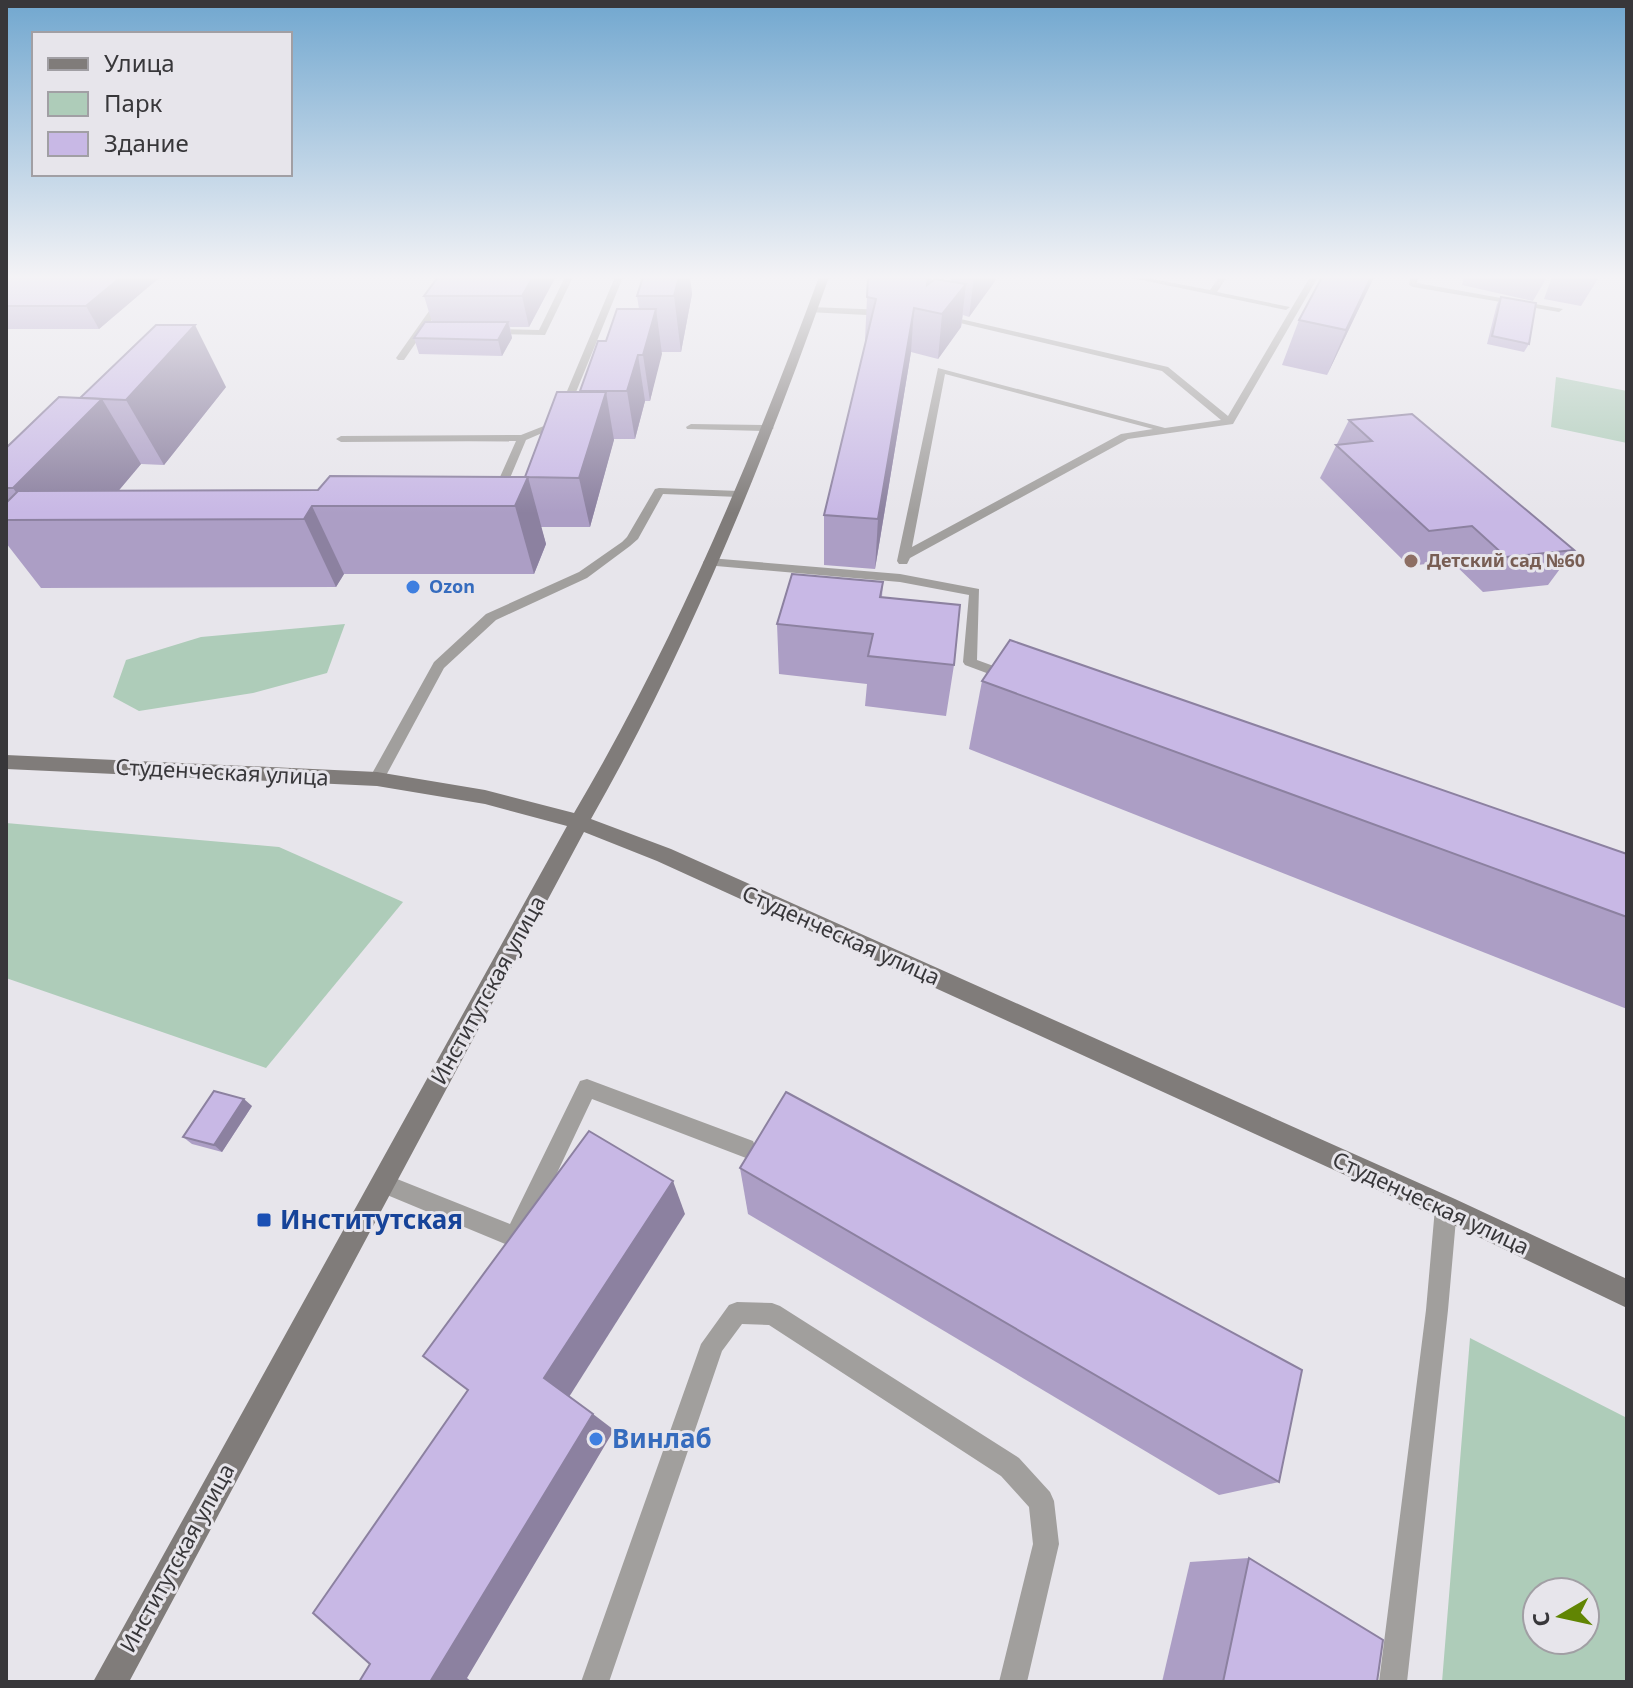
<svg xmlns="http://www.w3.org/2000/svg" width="1633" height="1688" font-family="'Noto Sans',sans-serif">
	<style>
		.green { fill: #aeccb9; fill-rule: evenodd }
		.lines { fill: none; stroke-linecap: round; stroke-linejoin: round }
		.lane { fill: #a19f9d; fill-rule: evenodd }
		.street { fill: #a19f9d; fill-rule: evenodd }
		.secondary { fill: #807c7a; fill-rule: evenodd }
		.wall { fill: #ac9ec5 }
		.shaded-wall { fill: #8c81a0 }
		.building { fill: #c8b8e5; stroke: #8c81a0; stroke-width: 2 }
		.education-dot { fill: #8d6e63; stroke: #e7e5eb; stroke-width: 3 }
		.shop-dot { fill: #3f7fe0; stroke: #e7e5eb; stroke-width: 3 }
		.transit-dot { fill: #1a4fb4; stroke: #e7e5eb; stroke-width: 3 }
		.labels { text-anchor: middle; stroke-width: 6; stroke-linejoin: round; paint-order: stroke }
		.far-education-label { font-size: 18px; font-weight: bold; fill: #785e54; stroke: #e7e5eb; text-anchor: start }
		.far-shop-label { font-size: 18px; font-weight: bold; fill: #366cbe; stroke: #e7e5eb; text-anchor: start }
		.street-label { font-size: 22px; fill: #38373a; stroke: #e7e5eb }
		.near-transit-label { font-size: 26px; font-weight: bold; fill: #164399; stroke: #e7e5eb; text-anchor: start }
		.near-shop-label { font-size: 26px; font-weight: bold; fill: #366cbe; stroke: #e7e5eb; text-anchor: start }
	</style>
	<rect width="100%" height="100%" fill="#e7e5eb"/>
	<g class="green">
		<path d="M1556,377L1627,391V443L1551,427Z"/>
		<path d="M345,624L327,673L253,693L139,711L113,697L126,660L201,637Z"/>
		<path d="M6,823L279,847L403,902L266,1068L6,978Z"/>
		<path d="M1470,1338L1627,1418V1682H1442ZM1537,1592H1585V1640H1537Z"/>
	</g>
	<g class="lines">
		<g class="lane">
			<path d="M453,277H461L404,360H398L396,358Z"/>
			<path d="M565,277H573L545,335L489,334L488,332L492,329L539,330Z"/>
			<path d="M615,277H623L563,424L526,440L502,497L492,495L516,441L341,442L336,439L341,436L521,435L554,422Z"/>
			<path d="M1127,277H1142L1210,290L1219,277H1227L1217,292L1290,307L1286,310Z"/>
			<path d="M1310,277H1318L1233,424L1128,439L910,558L907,564H899L897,561L938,368L1165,428L1221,420L1162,371L939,318V314L1168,367L1228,416ZM945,374L1153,429L1121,434L912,547Z"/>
			<path d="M1410,277H1418L1417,283L1563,309L1559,312L1413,287L1409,285Z"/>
			<path d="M811,307L886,310L890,313L886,316L808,312L807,310Z"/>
			<path d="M691,424L769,425L774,428L769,431L687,429L686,427Z"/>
			<path d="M659,488L739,491L745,494L739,497L663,494L638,539L630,546L587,578L496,620L444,668L382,783H372L369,779L434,662L486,614L579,572L622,542L627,537L655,489Z"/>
			<path d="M709,558L900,574L979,589L977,660L1013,673L1015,676L1008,681L965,665L963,662L969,595L900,582L705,565L703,562Z"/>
			<path d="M587,1079L753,1141L756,1148L753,1155L746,1158L592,1099L523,1245L515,1248L375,1190L372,1183L375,1176L382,1173L510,1224L580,1081Z"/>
			<path d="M1446,1197L1453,1201L1457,1208L1448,1310L1407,1682H1379L1426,1310L1435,1208L1439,1201Z"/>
			<path d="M737,1302L772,1303L780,1306L1019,1458L1050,1492L1054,1501L1059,1544L1027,1682H999L1033,1544L1029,1507L1001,1476L769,1325L742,1324L722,1351L609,1682H581L701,1344L729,1305Z"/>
		</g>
		<path class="street" d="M1620,277H1627V280L1621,279Z"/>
		<path class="secondary" d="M819,277H829C763,463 689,647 591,819L671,849L1455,1199L1627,1279V1308L1437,1217L657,861L584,832L129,1682H93L567,826L485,804L377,786L6,769V755L377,772L485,790L574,813C674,644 751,461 819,277Z"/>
	</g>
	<g class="wall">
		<path d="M6,277H160L99,329H6Z"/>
		<path d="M642,277H690L692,294L681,352H661L650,401H645L635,439H614L590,527H541L546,544L534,574H344L336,587L41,588L6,543V448L80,398L226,387L164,465L141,464L119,490H318L525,477L580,392L606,341L639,309L637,296Z"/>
		<path d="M868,277H932L931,282L951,281V277H996L995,281L969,317L963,315L961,327L938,359L911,352L875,569L824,565V515L866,341L865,340Z"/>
		<path d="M1322,277H1374L1327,375L1282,365L1299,320Z"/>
		<path d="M1464,277H1547L1533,301L1462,285Z"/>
		<path d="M1552,277H1599L1581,306L1544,299Z"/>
		<path d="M555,278L529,327H510L512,338L502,356L419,354L414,338L432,322L424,296Z"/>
		<path d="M1501,297L1529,344L1524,352L1487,344L1497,304Z"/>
		<path d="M1349,420L1574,550L1548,585L1483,592L1451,561L1409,566L1320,478Z"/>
		<path d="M883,582L882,597L954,665L946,716L865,706L867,684L779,674L777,624Z"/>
		<path d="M982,681L1627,854V1009L969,749Z"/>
		<path d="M252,1106L222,1152L192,1144L183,1137Z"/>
		<path d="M740,1168L1279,1482L1219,1495L748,1214Z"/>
		<path d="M1249,1558L1377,1682H1162L1190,1562Z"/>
	</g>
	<g class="shaded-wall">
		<path d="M121,277H160L99,329L86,306Z"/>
		<path d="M533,277H554L555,278L529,327L522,296Z"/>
		<path d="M675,277H690L692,294L681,352L674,296Z"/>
		<path d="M974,277H996L995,281L969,317Z"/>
		<path d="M1371,277H1374L1327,375L1346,330Z"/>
		<path d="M966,284L961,327L938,359L942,314Z"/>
		<path d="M914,308L911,352L875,569L878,519Z"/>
		<path d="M656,309L662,354L650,401L643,355Z"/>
		<path d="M508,322L512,338L502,356L498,340Z"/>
		<path d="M195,325L226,387L164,465L126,400Z"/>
		<path d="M638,355L645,401L635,439L627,391Z"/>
		<path d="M606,392L614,440L590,527L579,478Z"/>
		<path d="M102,399L141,464L94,520H36L13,488Z"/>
		<path d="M528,477L546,544L534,574L515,506Z"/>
		<path d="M312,506L344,574L336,587L304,519Z"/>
		<path d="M244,1099L252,1106L222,1152L214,1145Z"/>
		<path d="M673,1181L685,1214L569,1397L544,1378Z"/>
		<path d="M593,1414L614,1430L467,1678L472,1682H430Z"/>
	</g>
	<g class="building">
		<path d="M6,277H121L86,306H6Z"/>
		<path d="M438,277H533L522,296H424Z"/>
		<path d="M643,277H679L674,296H637Z"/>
		<path d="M868,277L928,278L927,285L935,279L966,284L942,314L914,308L878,519L824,515L876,299L867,297Z"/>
		<path d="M1322,277H1371L1346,330L1299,320Z"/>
		<path d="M1501,297L1536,303L1529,344L1492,336Z"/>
		<path d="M617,309H656L643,355H638L627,391H580L598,341H606Z"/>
		<path d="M425,322H508L498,340L414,338Z"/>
		<path d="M156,325H195L126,400L80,398Z"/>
		<path d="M557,392H606L579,478L525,477Z"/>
		<path d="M59,397L102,399L13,488H6V448Z"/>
		<path d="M1412,414L1574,550L1506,557L1472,526L1429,531L1336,445L1372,441L1349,420Z"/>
		<path d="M330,476L528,477L515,506H312L304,519L6,520V503L18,491L318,490Z"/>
		<path d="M792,574L883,582L880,597L960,605L954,665L868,656L873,634L777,624Z"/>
		<path d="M1010,640L1627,854V917L982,681Z"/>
		<path d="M214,1091L244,1099L214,1145L183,1137Z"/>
		<path d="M786,1092L1302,1370L1279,1482L740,1168Z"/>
		<path d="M589,1131L673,1181L544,1378L593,1414L430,1682H359L370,1664L313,1613L468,1390L423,1356Z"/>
		<path d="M1249,1558L1383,1640L1377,1682H1223Z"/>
	</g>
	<linearGradient id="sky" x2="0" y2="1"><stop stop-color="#71a7cf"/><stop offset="0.54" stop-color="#f4f3f6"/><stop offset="1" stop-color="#f4f3f6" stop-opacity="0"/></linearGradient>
	<rect width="1633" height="513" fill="url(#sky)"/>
	<circle class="education-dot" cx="1411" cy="561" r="8"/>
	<g class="shop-dot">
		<circle cx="413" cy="587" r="8"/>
		<circle cx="596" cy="1439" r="8"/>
	</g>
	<rect class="transit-dot" x="256" y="1212" width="16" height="16" rx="4"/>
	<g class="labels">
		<g class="far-education-label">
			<text x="1427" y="567">Детский сад №60</text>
		</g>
		<g class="far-shop-label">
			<text x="429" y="593">Ozon</text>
		</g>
		<g class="street-label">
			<text transform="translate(222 772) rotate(3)" y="8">Студенческая улица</text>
			<text transform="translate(841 935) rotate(24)" y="8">Студенческая улица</text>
			<text transform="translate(488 990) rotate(-61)" y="8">Институтская улица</text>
			<text transform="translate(1431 1203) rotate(25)" y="8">Студенческая улица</text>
			<text transform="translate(177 1558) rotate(-61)" y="8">Институтская улица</text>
		</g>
		<g class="near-transit-label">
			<text x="280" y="1229">Институтская</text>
		</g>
		<g class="near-shop-label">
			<text x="612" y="1448">Винлаб</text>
		</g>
	</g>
	<rect width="1633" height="1688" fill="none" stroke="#38373a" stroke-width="16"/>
	<rect x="32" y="32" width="260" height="144" fill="#e7e5eb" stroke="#a19fa4" stroke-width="2"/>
	<rect x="48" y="58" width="40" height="12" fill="#807c7a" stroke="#a19fa4" stroke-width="2"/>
	<text x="104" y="72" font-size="24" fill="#38373a">Улица</text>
	<rect x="48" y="92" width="40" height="24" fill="#aeccb9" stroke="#a19fa4" stroke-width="2"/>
	<text x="104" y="112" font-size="24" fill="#38373a">Парк</text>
	<rect x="48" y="132" width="40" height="24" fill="#c8b8e5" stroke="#a19fa4" stroke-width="2"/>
	<text x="104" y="152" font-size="24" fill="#38373a">Здание</text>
	<g transform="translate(1561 1616) rotate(261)"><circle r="38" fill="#e7e5eb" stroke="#a19fa4" stroke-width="2"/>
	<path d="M0-6L14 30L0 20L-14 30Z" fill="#618503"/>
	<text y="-12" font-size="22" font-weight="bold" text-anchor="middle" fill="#38373a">С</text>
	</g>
</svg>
